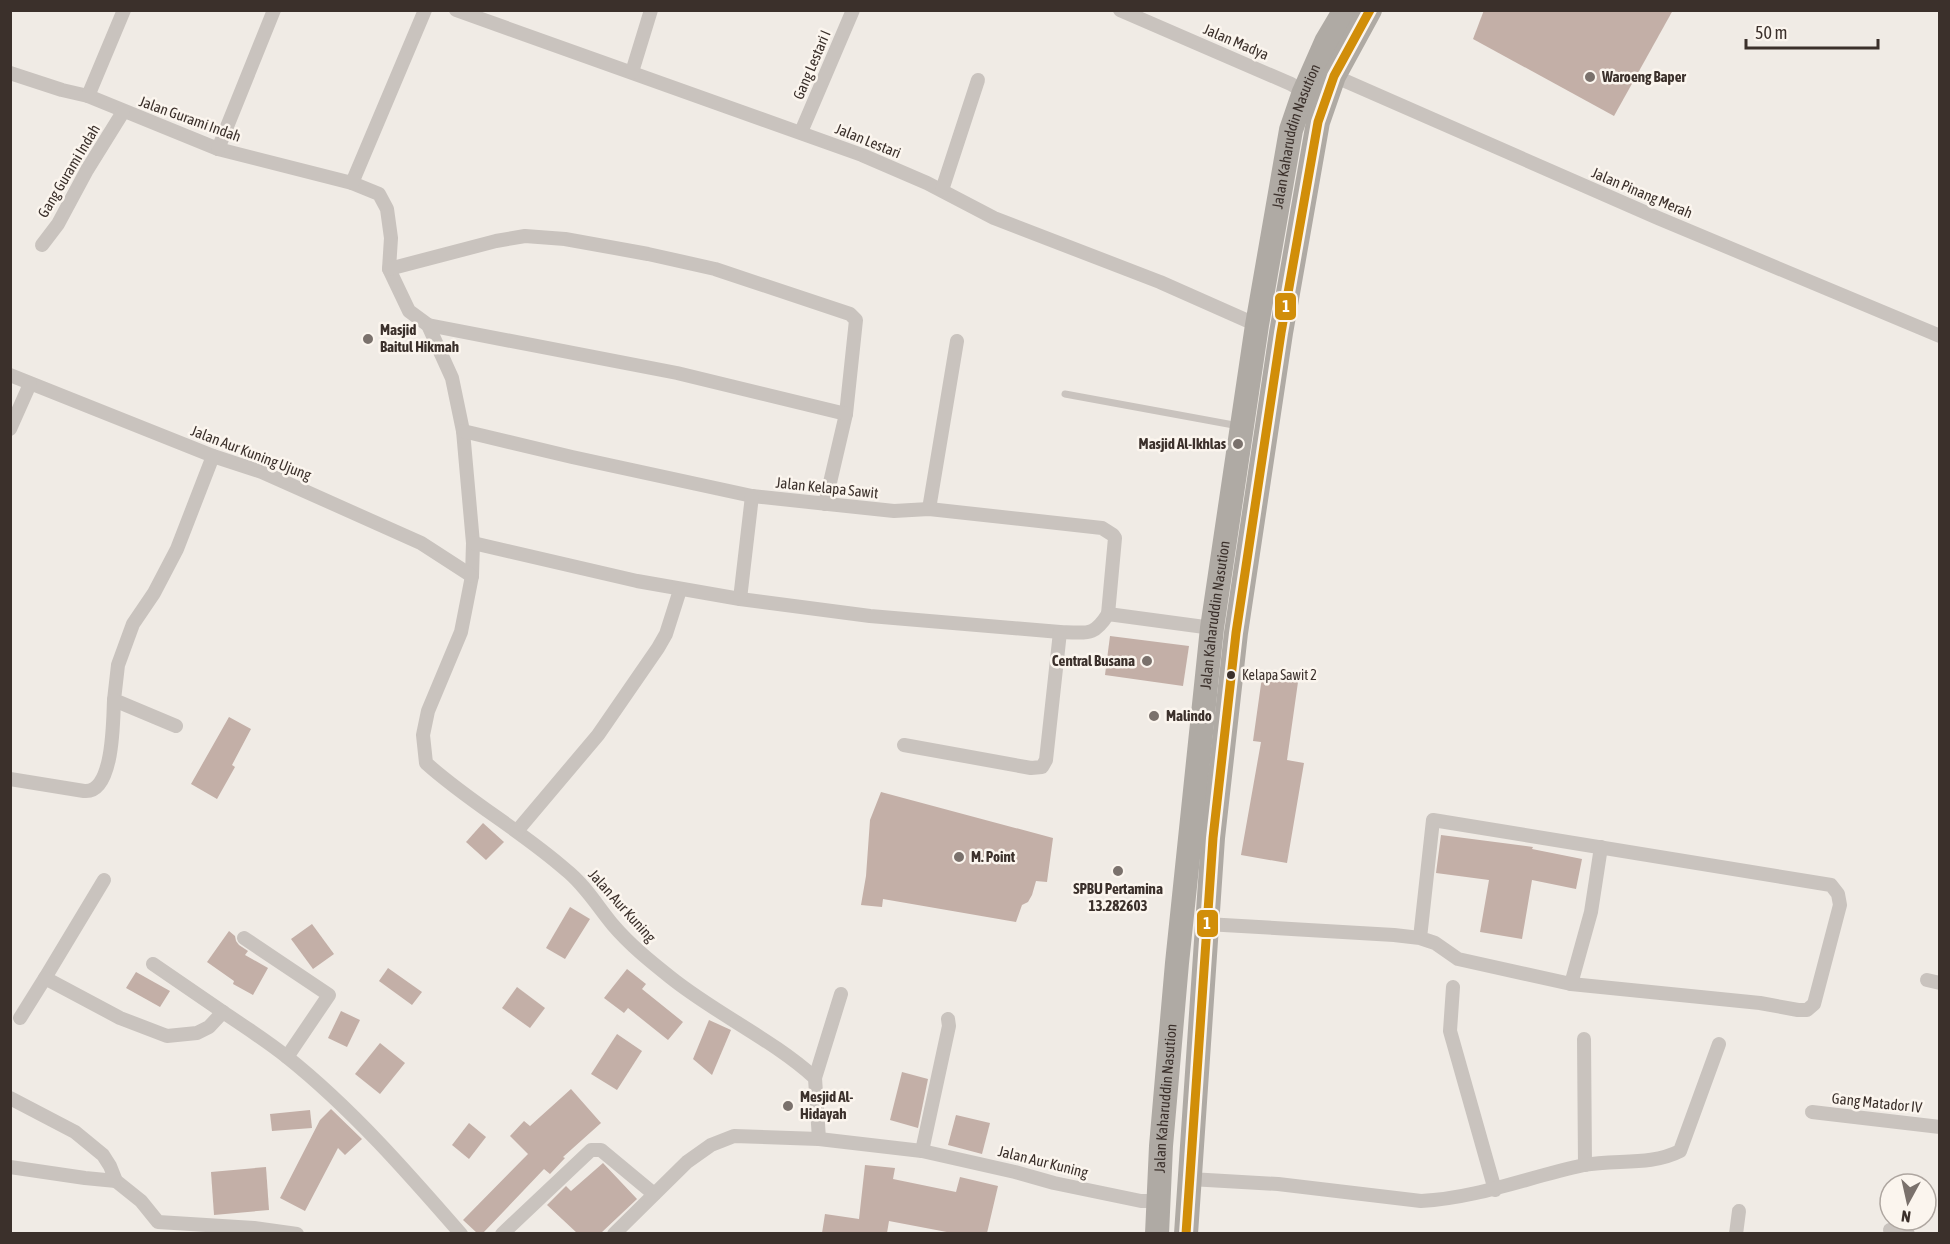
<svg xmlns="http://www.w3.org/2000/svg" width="1950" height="1244" font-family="'Asap Condensed',sans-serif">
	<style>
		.building { fill: #c3afa7 }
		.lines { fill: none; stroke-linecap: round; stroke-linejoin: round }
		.lane { stroke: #c9c3be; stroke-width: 7 }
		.street { stroke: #c9c3be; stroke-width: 14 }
		.highway { stroke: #afaaa4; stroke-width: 24 }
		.bus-1-casing { stroke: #fbf5ee; stroke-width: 14 }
		.bus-1 { stroke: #d18e09; stroke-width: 9 }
		.poi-dot { fill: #7a716c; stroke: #fbf5ee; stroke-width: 2 }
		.bus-dot { fill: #3b302b; stroke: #fbf5ee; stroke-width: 2 }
		.labels { text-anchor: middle; stroke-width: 5; stroke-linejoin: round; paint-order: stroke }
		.bus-label { font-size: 14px; fill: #3b302b; stroke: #fbf5ee; text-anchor: start }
		.street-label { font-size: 15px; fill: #3b302b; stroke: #fbf5ee }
		.poi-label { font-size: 15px; font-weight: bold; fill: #3b302b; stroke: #fbf5ee; text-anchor: start }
		.line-badge { stroke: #fbf5ee; stroke-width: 2 }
		.badge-label { font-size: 16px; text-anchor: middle; font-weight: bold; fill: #fff }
	</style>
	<rect width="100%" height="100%" fill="#f0ebe5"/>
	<g class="building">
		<path d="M1484,10H1673L1614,116L1473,39Z"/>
		<path d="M1110,636L1189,646L1183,686L1105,675Z"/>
		<path d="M1262,677L1298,682L1287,760L1304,763L1287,863L1241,855L1261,742L1253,741Z"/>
		<path d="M229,717L251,729L232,765L235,767L217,799L191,784Z"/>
		<path d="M881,792L1053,838L1047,882L1036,881L1032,895L1028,902L1022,905L1016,922L883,899L882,907L861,905L866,876L870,820Z"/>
		<path d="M483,823L504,842L486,860L466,842Z"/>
		<path d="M1441,835L1533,847L1532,849L1582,859L1576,889L1532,880L1522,939L1480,932L1489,880L1436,873Z"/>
		<path d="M570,907L590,919L565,959L546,948Z"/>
		<path d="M312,924L334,954L313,969L291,939Z"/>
		<path d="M229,931L235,936L236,941L239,945L248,951L245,955L268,968L253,995L233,984L234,981L207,962Z"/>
		<path d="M388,968L422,992L412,1005L379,981Z"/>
		<path d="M627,969L646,984L642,989L683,1022L668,1040L628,1008L624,1013L604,998Z"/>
		<path d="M136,972L170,991L160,1007L126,988Z"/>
		<path d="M517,987L545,1008L530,1028L502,1008Z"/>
		<path d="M341,1011L360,1020L347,1047L328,1038Z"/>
		<path d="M709,1020L731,1030L712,1075L693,1059Z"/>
		<path d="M617,1034L642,1051L617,1090L591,1074Z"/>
		<path d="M380,1043L405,1063L380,1094L355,1074Z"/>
		<path d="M902,1072L928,1079L918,1128L890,1120Z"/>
		<path d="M571,1089L601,1123L563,1157L565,1158L550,1174L544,1169L483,1233H477L463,1220L528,1154L510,1136L524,1121L530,1126Z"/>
		<path d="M331,1109L362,1139L345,1155L338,1148L305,1211L280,1198L320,1120Z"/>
		<path d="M310,1110L312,1128L272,1131L270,1114Z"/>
		<path d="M956,1115L990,1123L982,1154L948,1145Z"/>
		<path d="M469,1123L486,1137L469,1159L452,1145Z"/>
		<path d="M603,1163L637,1199L601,1233H577L547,1205L566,1186L571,1191Z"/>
		<path d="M865,1165L895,1168L893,1179L956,1192L960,1177L998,1186L987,1233H952L889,1221L887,1233H822L825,1214L859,1219Z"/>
		<path d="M266,1167L269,1210L214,1215L211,1172Z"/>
	</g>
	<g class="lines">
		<path class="lane" d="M1065,394L1239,426"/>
		<g class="street">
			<path d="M456,10L862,155L927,183L994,218L1160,282L1257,325"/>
			<path d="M1120,10L1291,84L1304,92"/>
			<path d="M632,72L651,10"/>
			<path d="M10,73L62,90L88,96L218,149L352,183L379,194L387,209L391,238L389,269L409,311L428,325L452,378L463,431L473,543L472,576L461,632L428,711L423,735L426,763C469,802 522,831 566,870C585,885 598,907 613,925C630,945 650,961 670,977C716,1014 772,1039 815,1078L819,1139"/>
			<path d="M1334,76L1658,218L1940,336"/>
			<path d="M88,96L124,10"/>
			<path d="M801,132L853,10"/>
			<path d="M218,149L274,10"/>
			<path d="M352,183L425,10"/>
			<path d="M942,190L978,80"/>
			<path d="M42,245L58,224L87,170L123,112"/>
			<path d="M389,269L496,241L525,236L565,239L648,254L715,269L850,314L856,320L846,414L825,504"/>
			<path d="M428,325L677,373L846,414"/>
			<path d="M10,375L213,456L262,472L421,543L472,576"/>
			<path d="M10,429L30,384"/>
			<path d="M463,431L572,457L752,496L894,511L929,509L1102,528L1113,535L1115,538L1108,614"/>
			<path d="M929,509L957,341"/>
			<path d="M473,543L637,581L740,599L870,616L1060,632C1086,632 1093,638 1108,614L1212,628"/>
			<path d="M740,599L752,496"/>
			<path d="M176,726L114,700L118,665L133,624L154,593L177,549L213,456"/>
			<path d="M904,745L1031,768L1042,767L1046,760L1060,632"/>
			<path d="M10,779L84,791C114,794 113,720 114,700"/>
			<path d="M517,831L598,735L658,648L666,634L680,590"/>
			<path d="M1206,924L1394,935L1420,938L1435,943L1458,959L1571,984L1760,1003L1798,1010H1807L1814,1004L1840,905L1838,894L1831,885L1433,820L1420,938"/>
			<path d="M244,938L329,995L287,1057"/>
			<path d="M153,964L223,1012"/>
			<path d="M45,978L104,880"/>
			<path d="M1927,980L1940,983"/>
			<path d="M1571,984L1591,912L1601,847"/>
			<path d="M1453,987L1450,1031L1495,1190"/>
			<path d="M20,1018L45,978L120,1018L167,1036L197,1033L209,1027L223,1012C245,1027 267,1041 287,1057C352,1109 407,1172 461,1234"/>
			<path d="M1584,1039L1585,1165"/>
			<path d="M815,1078L841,994"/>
			<path d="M10,1098L75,1132L103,1155L110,1166L116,1181L141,1201L158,1222L254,1228L297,1234"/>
			<path d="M1812,1112L1940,1127"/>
			<path d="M922,1151L949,1026L948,1019"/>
			<path d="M10,1167L85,1178L116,1181"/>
			<path d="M1190,1179L1278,1184L1421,1201C1478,1198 1528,1177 1584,1165C1615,1159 1651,1166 1680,1151L1719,1044"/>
			<path d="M1890,1230L1908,1234"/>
			<path d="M502,1234L591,1150H601L654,1194"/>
			<path d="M614,1234L687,1162L711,1145L734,1136L819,1139L922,1151L1015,1172L1054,1183L1141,1201H1157"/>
			<path d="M1736,1234L1739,1211"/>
		</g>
		<g class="highway">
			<path id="s1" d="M1157,1234L1161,1146L1177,963L1212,628L1257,325L1291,130L1304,92L1326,42L1345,10"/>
			<path d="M1186,1234L1213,838L1236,633L1281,333L1318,122L1334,76L1370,10"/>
		</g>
		<defs>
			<path id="bus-1" d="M1186,1234L1213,838L1236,633L1281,333L1318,122L1334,76L1370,10"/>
		</defs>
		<use href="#bus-1" class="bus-1-casing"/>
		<use href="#bus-1" class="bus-1"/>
	</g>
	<g class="poi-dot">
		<circle cx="1590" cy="77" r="6"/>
		<circle cx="368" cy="339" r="6"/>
		<circle cx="1238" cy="444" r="6"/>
		<circle cx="1147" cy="661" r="6"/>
		<circle cx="1154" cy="716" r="6"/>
		<circle cx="959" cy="857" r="6"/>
		<circle cx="1118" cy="871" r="6"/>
		<circle cx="788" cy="1106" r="6"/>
	</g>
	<circle class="bus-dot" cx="1231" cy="675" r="5"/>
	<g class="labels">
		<g class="bus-label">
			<text x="1242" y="680">Kelapa Sawit 2</text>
		</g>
		<g class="street-label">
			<text transform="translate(1236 42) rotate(23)" y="5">Jalan Madya</text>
			<text transform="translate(812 65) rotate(-67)" y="5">Gang Lestari I</text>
			<text transform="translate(190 119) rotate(20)" y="5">Jalan Gurami Indah</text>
			<text dy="5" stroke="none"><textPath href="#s1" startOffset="1108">Jalan Kaharuddin Nasution</textPath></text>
			<text transform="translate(868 141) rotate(22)" y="5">Jalan Lestari</text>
			<text transform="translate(69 171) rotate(-59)" y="5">Gang Gurami Indah</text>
			<text transform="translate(1642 193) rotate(23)" y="5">Jalan Pinang Merah</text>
			<text transform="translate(251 453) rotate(21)" y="5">Jalan Aur Kuning Ujung</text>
			<text transform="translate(827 488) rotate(6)" y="5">Jalan Kelapa Sawit</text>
			<text dy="5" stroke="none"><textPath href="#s1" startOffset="622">Jalan Kaharuddin Nasution</textPath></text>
			<text transform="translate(622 906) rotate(48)" y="5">Jalan Aur Kuning</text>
			<text dy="5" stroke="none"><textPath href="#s1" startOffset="136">Jalan Kaharuddin Nasution</textPath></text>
			<text transform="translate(1877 1103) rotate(6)" y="5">Gang Matador IV</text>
			<text transform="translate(1043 1162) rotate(14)" y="5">Jalan Aur Kuning</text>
		</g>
		<g class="poi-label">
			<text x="1602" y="82">Waroeng Baper</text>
			<text x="380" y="335">Masjid<tspan x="380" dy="17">Baitul Hikmah</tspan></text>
			<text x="1226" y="449" text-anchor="end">Masjid Al-Ikhlas</text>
			<text x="1135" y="666" text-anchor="end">Central Busana</text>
			<text x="1166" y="721">Malindo</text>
			<text x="971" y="862">M. Point</text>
			<text x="1118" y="894" text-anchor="middle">SPBU Pertamina<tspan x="1118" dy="17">13.282603</tspan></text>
			<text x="800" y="1102">Mesjid Al-<tspan x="800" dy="17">Hidayah</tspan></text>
		</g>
	</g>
	<g class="line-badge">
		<rect x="1274" y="292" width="23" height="29" rx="6" fill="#d18e09"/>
		<rect x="1196" y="909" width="23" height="29" rx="6" fill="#d18e09"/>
	</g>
	<g class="badge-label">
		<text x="1286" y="312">1</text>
		<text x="1207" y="929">1</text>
	</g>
	<rect width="1950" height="1244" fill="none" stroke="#3b302b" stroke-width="24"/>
	<g transform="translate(1908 1202) rotate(188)"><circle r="28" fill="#fbf5ee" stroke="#aea6a0" stroke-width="1.5"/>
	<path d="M0-4.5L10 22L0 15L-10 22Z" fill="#7a716c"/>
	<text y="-9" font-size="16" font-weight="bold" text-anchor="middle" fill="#3b302b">N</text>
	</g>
	<path d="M1746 39v9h132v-9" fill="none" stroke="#3b302b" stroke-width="3"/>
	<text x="1755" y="39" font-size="18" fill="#3b302b" stroke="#fbf5ee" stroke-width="4.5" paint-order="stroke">50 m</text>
</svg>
